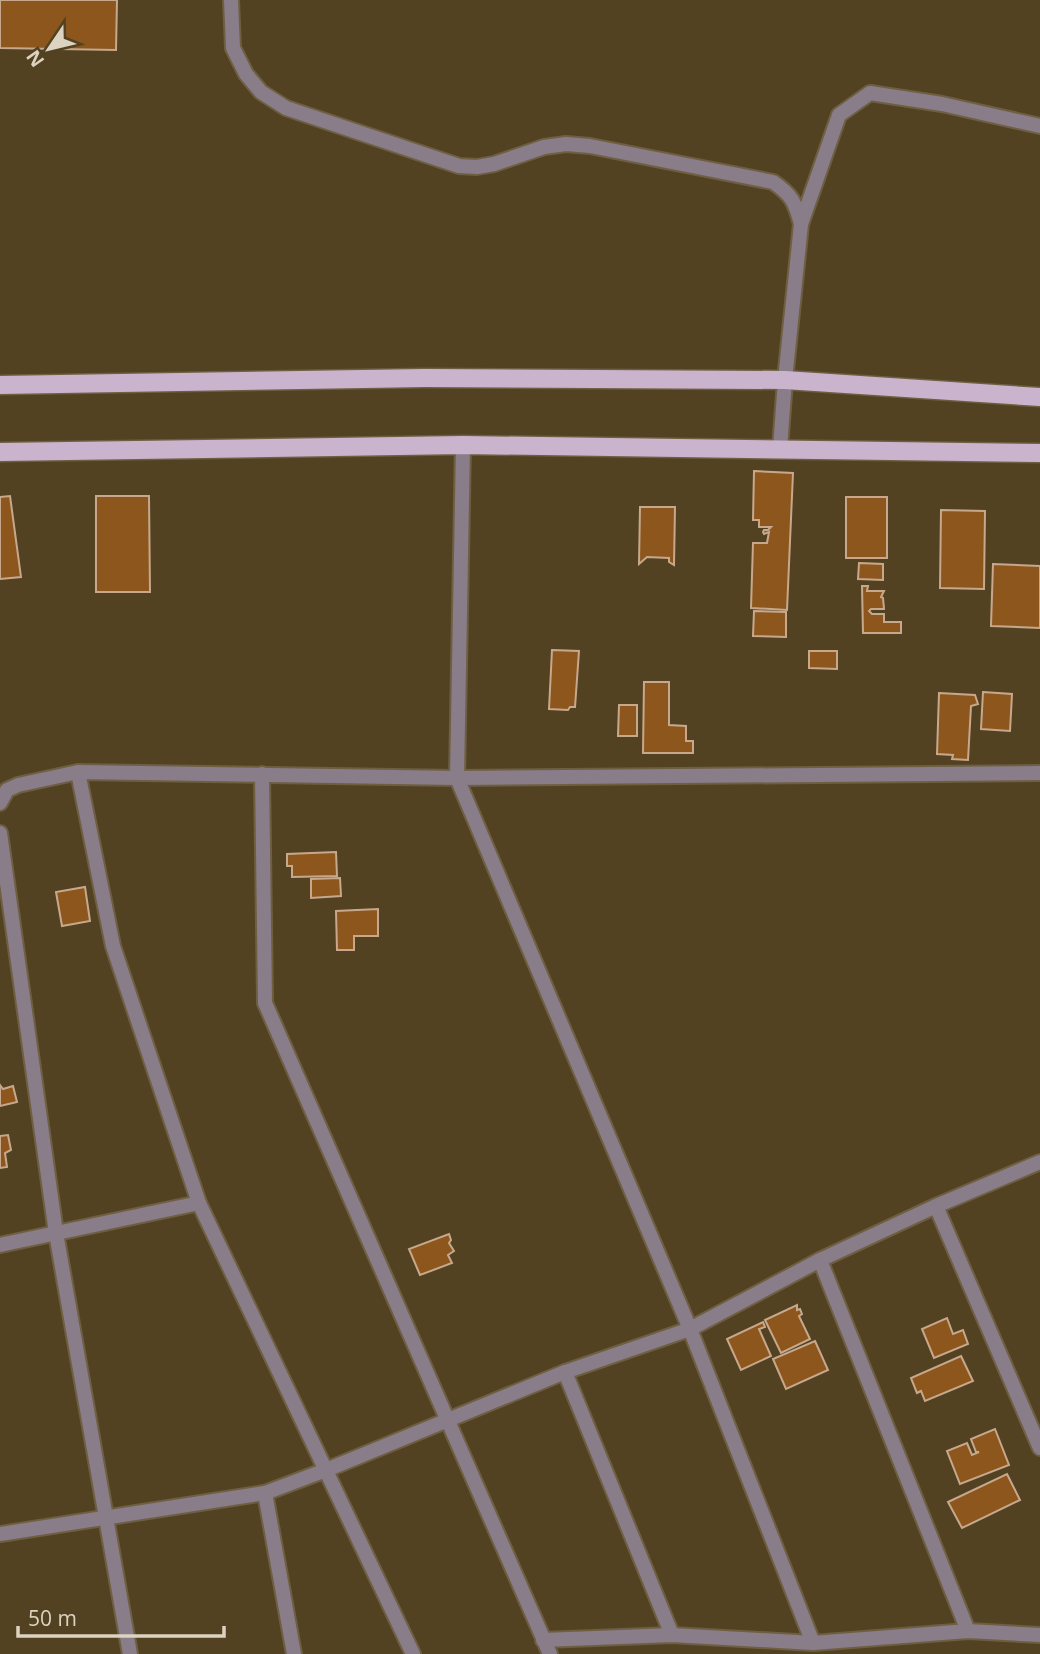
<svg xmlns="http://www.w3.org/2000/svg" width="1040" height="1654" font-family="'Open Sans',sans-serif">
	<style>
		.building { fill: #8d561d; stroke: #c7a88d; stroke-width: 2 }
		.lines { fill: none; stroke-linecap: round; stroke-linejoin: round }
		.service-casing { stroke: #6e5f42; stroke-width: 18 }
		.minor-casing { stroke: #6e5f42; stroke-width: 18 }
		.primary-casing { stroke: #6e5f42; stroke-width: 21 }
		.service { stroke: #887d89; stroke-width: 14 }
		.minor { stroke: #887d89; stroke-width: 14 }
		.primary { stroke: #cab3cd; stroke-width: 18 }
	</style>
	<rect width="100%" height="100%" fill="#524222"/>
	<g class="building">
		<path d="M0,0H117L116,50L0,48Z"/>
		<path d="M754,471L793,473L787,610L751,608L753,543H767L769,532L764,534L763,532L764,530H768L771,527H759V520H753Z"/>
		<path d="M10,496L21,577L0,579V497Z"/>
		<path d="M96,496H149L150,592H96Z"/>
		<rect x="846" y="497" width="41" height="61"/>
		<path d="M640,507H675L674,565L669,562V558L647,557L639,564Z"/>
		<path d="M941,510L985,511L984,589L940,588Z"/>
		<path d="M859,563L883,564V580L858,579Z"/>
		<path d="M993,564L1040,566V628L991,626Z"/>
		<path d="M862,586H868L867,591H884L881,597L883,598L884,609H871L869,611L872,614H884V622H901V633H863Z"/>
		<path d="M754,611L786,612V637L753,636Z"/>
		<path d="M552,650L579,651L575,707H570L568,710L549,709Z"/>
		<path d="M809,651H837V669L809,668Z"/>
		<path d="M644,682H669V725L686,726V741H693V753H643Z"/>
		<path d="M983,692L1012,694L1010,731L981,729Z"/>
		<path d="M939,693L975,695L978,704L971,706L968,760L952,759L953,755L937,754Z"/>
		<path d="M619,705H637V736H618Z"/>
		<path d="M336,852L337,876L292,877V866H287V854Z"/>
		<path d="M340,878L341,896L311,898V879Z"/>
		<path d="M85,887L90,921L62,926L56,892Z"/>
		<path d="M378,909V936H354V950H337L336,911Z"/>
		<path d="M0,1085L3,1089L13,1086L17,1102L0,1106Z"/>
		<path d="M8,1135L11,1150L5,1153L7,1167L0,1168V1136Z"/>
		<path d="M449,1234L451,1240L449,1243L454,1251L448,1255L452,1263L420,1275L409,1249Z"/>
		<path d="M797,1305V1310L800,1309L802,1314L799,1316L810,1339L781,1353L765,1320Z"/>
		<path d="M947,1318L953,1334L963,1330L968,1344L934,1358L922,1329Z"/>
		<path d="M763,1322L765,1327L759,1329L771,1356L741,1370L727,1339Z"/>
		<path d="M815,1341L828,1370L786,1389L773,1359Z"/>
		<path d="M961,1356L973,1381L925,1401L921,1391L917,1393L911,1378Z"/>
		<path d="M995,1429L1009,1465L960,1484L947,1451L967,1443L972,1455L979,1452H976L971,1439Z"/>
		<path d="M1007,1474L1020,1500L962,1528L948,1502Z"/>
	</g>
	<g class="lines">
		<defs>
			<g id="service">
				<path d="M231,0L233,48L246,74L261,92L286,108L459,166L477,167L494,164L544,147L566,144L590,146L773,182C792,195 795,202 801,224"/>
				<path d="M780,449L785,380L801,224L839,115L870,93L942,104L1040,126"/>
			</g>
			<g id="minor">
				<path d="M463,445L457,778L690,1329L813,1643"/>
				<path d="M78,772L113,946L199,1203L413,1654"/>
				<path d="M262,774L265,1003L550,1654"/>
				<path d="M0,803L7,790L18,785L78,772L457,778L1040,773"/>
				<path d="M0,833L56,1233L130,1654"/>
				<path d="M936,1206L1040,1448"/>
				<path d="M0,1245L199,1203"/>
				<path d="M820,1260L968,1631"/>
				<path d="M565,1372L672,1635"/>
				<path d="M265,1493L294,1654"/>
				<path d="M0,1534L265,1493L326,1470L565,1372L690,1329L820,1260L936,1206L1040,1162"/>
				<path d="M543,1640L672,1635L813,1643L968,1631L1040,1635"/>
			</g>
			<g id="primary">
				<path d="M0,385L425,378L785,380L1040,397"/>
				<path d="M0,452L463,445L1040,453"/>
			</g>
		</defs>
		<use href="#service" class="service-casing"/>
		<use href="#minor" class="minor-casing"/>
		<use href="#primary" class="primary-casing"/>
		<use href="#service" class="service"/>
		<use href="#minor" class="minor"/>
		<use href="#primary" class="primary"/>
	</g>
	<g transform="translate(49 49) rotate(235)" stroke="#524222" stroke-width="5" paint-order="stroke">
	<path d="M0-5L12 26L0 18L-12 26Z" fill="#dcd3c1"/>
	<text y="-10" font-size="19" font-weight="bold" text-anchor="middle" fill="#dcd3c1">N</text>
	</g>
	<path d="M18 1626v10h206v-10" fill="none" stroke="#dcd3c1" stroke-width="3.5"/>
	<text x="28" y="1626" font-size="21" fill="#dcd3c1" stroke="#524222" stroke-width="5" paint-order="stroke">50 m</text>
</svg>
